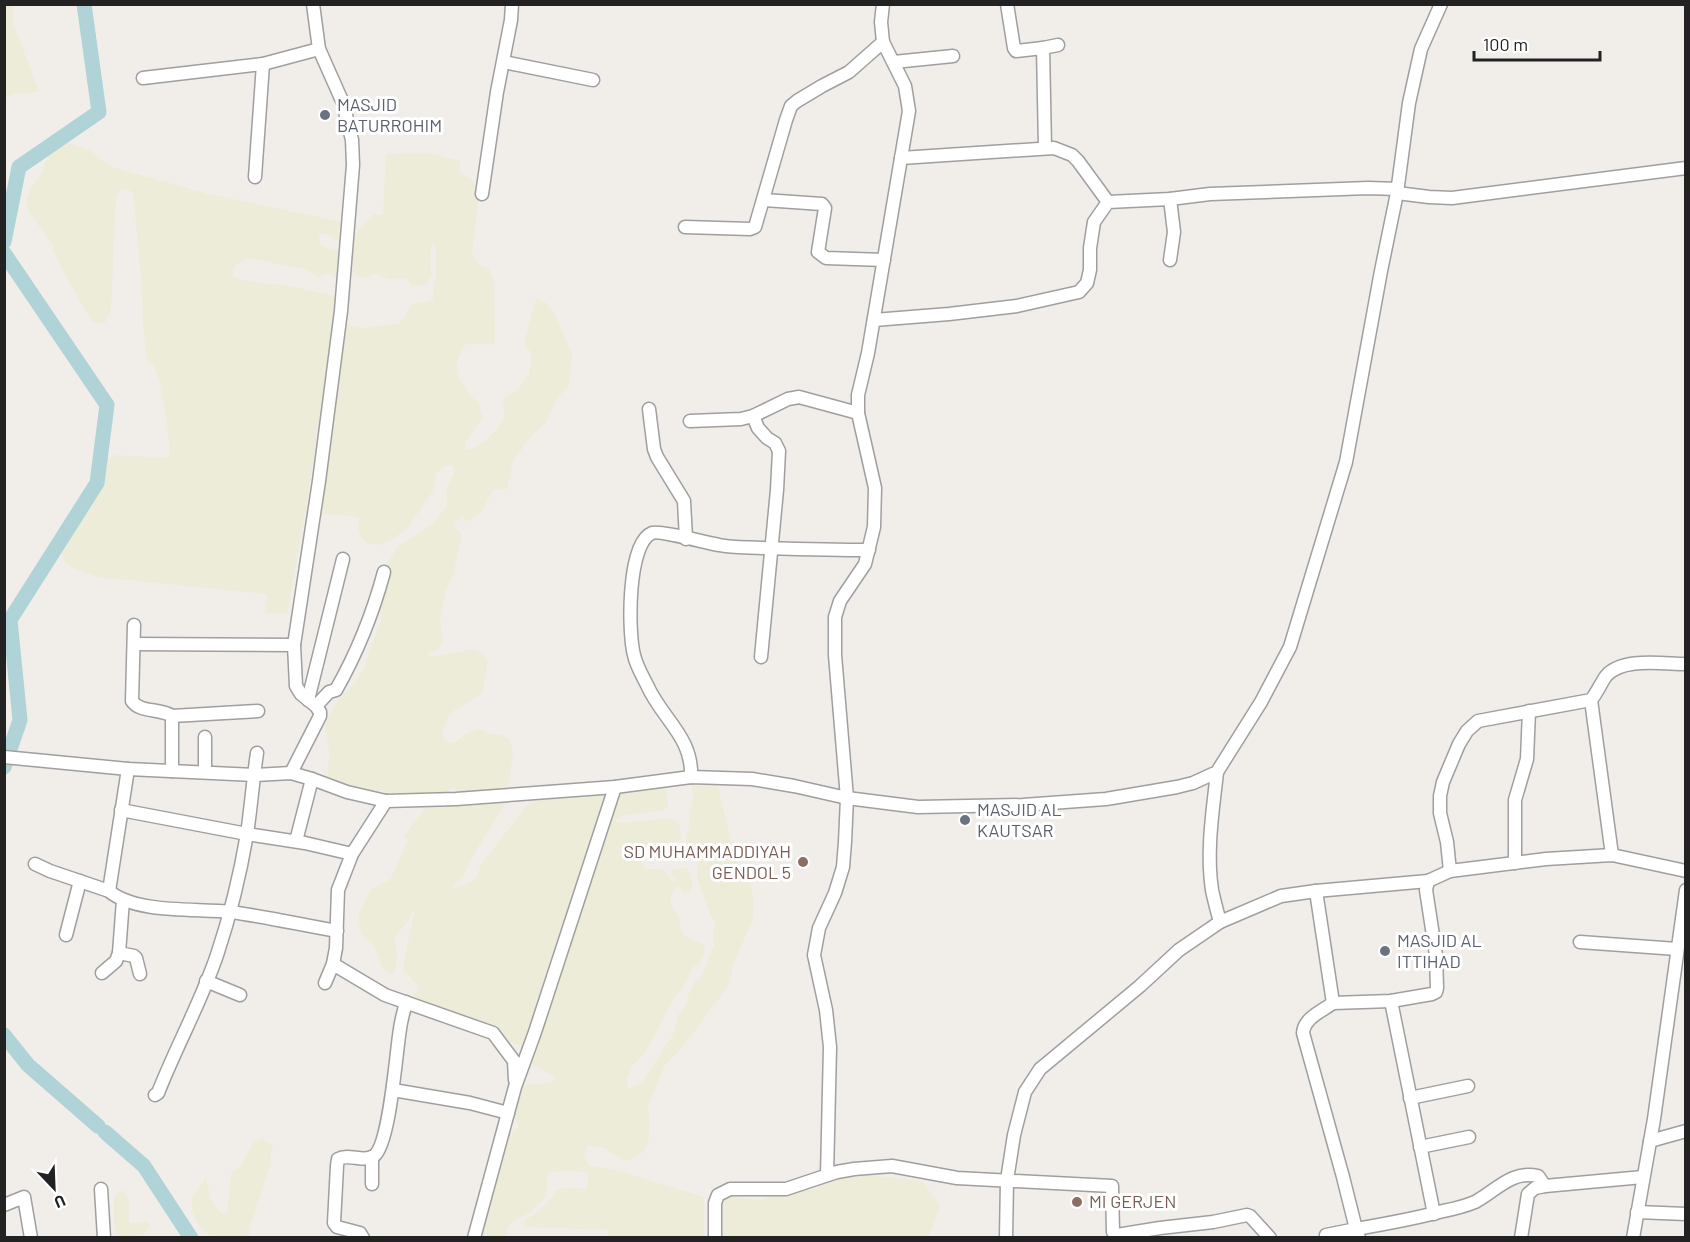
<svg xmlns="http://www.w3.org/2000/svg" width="1690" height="1242" font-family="Barlow,sans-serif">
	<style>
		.farmland { fill: #edecd8 }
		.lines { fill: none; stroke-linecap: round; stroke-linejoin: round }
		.river { stroke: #b0d3d8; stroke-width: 15 }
		.minor-casing { stroke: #9f9f9f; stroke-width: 15 }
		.minor { stroke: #fff; stroke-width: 12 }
		.worship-dot { fill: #6b7280; stroke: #fff; stroke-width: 2 }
		.education-dot { fill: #8d6e63; stroke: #fff; stroke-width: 2 }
		.labels { text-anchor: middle; stroke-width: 6; stroke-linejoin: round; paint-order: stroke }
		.worship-label { font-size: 18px; fill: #5b616d; stroke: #fff; text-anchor: start }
		.education-label { font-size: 18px; fill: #785e54; stroke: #fff; text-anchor: end }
	</style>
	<rect width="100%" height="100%" fill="#f1eeea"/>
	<g class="farmland">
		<path d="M5,4L13,5V23L39,91L26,94L16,93L5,98Z"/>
		<path d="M66,142L91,151L105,162L115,168L209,194L343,222L345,240L339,239L335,240L331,236L326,234H320L319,238V243L324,247L343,251L339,280L329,273L324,274L319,278L313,273L307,270L249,258L237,264L233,270V276L241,280L297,287L337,297L306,509L287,614L265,613L267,594L97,577L77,570L66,563L63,558L61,550L66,532L81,515L92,494L96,465L116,455L168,458L170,454L167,424L160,384L155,367L147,359L143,326L141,276L133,194L129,190L124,189L120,190L116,198L111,312L104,324L92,322L59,264L51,243L29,212L26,200L30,189L39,178L48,156Z"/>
		<path d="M430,153L460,161V172L473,181L479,197L472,255L480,265L489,269L494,282L495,344H466L458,358L457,368L459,378L471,396L479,404L483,418L465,443L466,449L470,450L485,441L498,428L505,417L503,399L519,388L529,374L531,364V353L524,342L536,299L545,302L554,312L572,355L569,386L558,397L545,424L531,436L513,461L507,489L493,490L482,511L466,522L463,518L456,522L454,526L462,535L461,541L453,575L446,589L440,622L443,641L437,651L429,652L427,656L433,657L472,649L478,650L486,658L488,662L482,693L449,714L444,729L443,735L445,740L450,743L455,742L467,733L480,729L490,734L501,735L510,740L513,753L507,797H458V791L454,787L448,790L441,796L389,795L383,790L371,791L356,787H342L332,781L328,775L327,767L330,758L325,725L338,699L355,683L365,667L369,651L381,621L380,606L382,600V587L385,573L390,559L398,546L432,525L447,506L446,491L455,471L452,465L443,467L436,473L433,491L407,529L391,540L379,545L369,544L362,539L358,530L359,517L318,513L341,323L364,328L398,324L403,320L411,305L418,302L424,303L433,300V289L436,277V255L435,246L432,244L430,261L432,274L429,281L425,285L413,287L405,278L390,279L375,274L365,278L359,277L349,269L350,239L374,214L383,215L386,154Z"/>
		<path d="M717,784L736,859L750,883L754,900L753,919L733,965L729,985L681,1049L665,1065L648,1106L650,1122L649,1137L647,1146L642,1153L632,1159L625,1161L605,1148L588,1146L584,1155L588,1165L619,1171L704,1197V1237H608L607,1230L522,1227L525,1220L535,1214L547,1203L557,1190L564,1188H580L584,1190L587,1187L588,1174L584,1172L571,1171L551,1172L546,1176L548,1180L546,1195L543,1201L538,1203L530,1213L513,1221L507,1230V1237H478L505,1135L516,1131L518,1127L517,1121L513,1116V1111L516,1108L514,1091L528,1084L552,1083L556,1078L530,1062L526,1057L520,1045L511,1042L498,1043L492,1036L417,1001L413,995L419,990L417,984L404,971V962L414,911L411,913L409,920L395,937L397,953L396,969L393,974L383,970L375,946L361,934L358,916L371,889L390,880L408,840L404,836L429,803H506L477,849L463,876L452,886L455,888L473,881L478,876L480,866L532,799L666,787L668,803L667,808L663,810L621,816L614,821L621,823L670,818L679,822L681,839L662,847L648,850L641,856L640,861L645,869H662L666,872L673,882L677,878L672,875L671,870L686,868L690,873L693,886L689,892L683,893L679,887L675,888L671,896V906L679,917L680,928L684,935L689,939L704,944L705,949L702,958L698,965L693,967L681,991L674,997L658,1029L645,1053L632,1066L627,1080L628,1088L635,1086L642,1082L660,1055L662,1049L671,1039L675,1029L678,1015L687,1004L688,996L695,981L701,978L714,945L713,932L716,923L710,914L697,878L698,856L693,848L687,844L686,838L690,823L689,815L693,798L692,786Z"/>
		<path d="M261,1138L273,1145L269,1168L249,1230L250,1237H213L202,1230L196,1221L192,1208V1197L206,1178L211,1200L220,1212L227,1214L231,1173L241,1166L253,1143Z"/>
		<path d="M852,1171L876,1176L922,1181L940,1205L929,1237L717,1238V1204L731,1196L760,1200L787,1192L813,1190Z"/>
		<path d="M124,1190L129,1202V1223L148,1222L151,1226L140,1237H117L114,1225V1200L115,1195Z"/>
	</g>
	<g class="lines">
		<g class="river">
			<path d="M4,242L19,167L99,112L84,4"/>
			<path d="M4,253L107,405L97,483L10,620L20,720L4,767"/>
			<path d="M4,1035L28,1065L98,1126"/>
			<path d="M105,1132L144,1166L191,1238"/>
		</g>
		<defs>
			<g id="minor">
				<path d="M1007,4L1014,48L1016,51L1043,48L1045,148"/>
				<path d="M1043,48L1058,45"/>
				<path d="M504,62L593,80"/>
				<path d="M894,62L953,56"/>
				<path d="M143,78L263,64L319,49"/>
				<path d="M901,158L1054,148L1072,155L1078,161L1108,202"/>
				<path d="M255,177L263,64"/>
				<path d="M1397,193L1429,197L1452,198L1686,168"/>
				<path d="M482,194L497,92L511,20L512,4"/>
				<path d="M764,200L822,204L825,208L818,252L826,258L884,260"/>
				<path d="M685,227L750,229L755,227L786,120L791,106L797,101L822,86L849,72L883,42"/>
				<path d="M1170,260L1174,232L1170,199"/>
				<path d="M874,320L949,314L1017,306L1079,292L1087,283L1090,270V248L1094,222L1108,202L1170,199L1210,194L1368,188L1398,189"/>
				<path d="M649,409L654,449L657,457L684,501L686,539"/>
				<path d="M753,416L758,428L767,438L775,443L779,451L777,490L761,657"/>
				<path d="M690,421L741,419L753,416L788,399L799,397L858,413"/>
				<path d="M134,625L132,701C140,713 160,708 172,716V771"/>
				<path d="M134,644L294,645"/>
				<path d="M308,700L343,559"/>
				<path d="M1591,700L1612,855"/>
				<path d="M316,706L329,692L336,690C357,653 373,613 384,572"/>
				<path d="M172,716L258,711"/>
				<path d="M205,737V771"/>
				<path d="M4,757L128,769L255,775L291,773L312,779L347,792L386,801L456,799L615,787L691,777L752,779L794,786L847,798L918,807L1023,805L1106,799L1177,787L1193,783L1217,772L1261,702L1290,647L1346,462L1381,271L1397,193L1409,103L1421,49L1441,4"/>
				<path d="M1217,772C1213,810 1206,851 1212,890C1214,900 1217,911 1220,922"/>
				<path d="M291,773L320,716V712L316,706L301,694L296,686L294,645L319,481L341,311L353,165L352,140L343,103L319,49L313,4"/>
				<path d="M691,777C693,737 662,719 647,685C642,675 636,665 634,655C628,633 627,543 652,533C659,530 707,543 719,545C733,548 749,547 764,548C799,549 834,550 869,550"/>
				<path d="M121,810L247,834L305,843L352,854"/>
				<path d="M296,841L312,779"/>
				<path d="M1515,863V800L1527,759L1529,711"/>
				<path d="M35,864L50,871L109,891C136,914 197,908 231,912C267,917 302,925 337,931"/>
				<path d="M1450,871L1447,842L1440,813V796L1443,782L1459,744L1467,731L1478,721L1591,700C1597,693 1601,683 1606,676C1622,657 1663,664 1686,664"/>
				<path d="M109,891L128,769"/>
				<path d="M1316,891L1333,1003L1391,1001L1432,994L1436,992L1437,988L1436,955L1426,890L1428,881"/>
				<path d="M123,900L119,953L134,956L136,958L140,974"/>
				<path d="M66,935L80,881"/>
				<path d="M1580,942L1677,949"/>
				<path d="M333,964L385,995L493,1033L514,1061L515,1080"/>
				<path d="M102,973L116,961L119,953"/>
				<path d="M206,981L240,995"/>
				<path d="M325,983L333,964L336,948L338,890L352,854L386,801"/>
				<path d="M1391,1001L1434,1214"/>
				<path d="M393,1090L470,1103L508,1113"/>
				<path d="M155,1095L158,1093C176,1047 201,1002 217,955C230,916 240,875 247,834C251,807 253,780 257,753"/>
				<path d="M1410,1098L1468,1086"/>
				<path d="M1650,1141L1686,1131"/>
				<path d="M1420,1147L1469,1137"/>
				<path d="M827,1175L830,1047L826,1010L814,955L819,928L835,893L843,867L845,842L847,798L835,655V617L840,601L865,564L874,527L875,488L858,413V395L868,353L909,111L905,86L883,42L881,22L883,4"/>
				<path d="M372,1184V1157"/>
				<path d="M101,1189L104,1238"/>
				<path d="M4,1205L24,1197L31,1238"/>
				<path d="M1637,1212L1686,1214"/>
				<path d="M1326,1235L1356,1229L1343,1177L1303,1033C1304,1018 1322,1011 1333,1003"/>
				<path d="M363,1238L360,1233L337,1227L334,1223L337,1166L338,1159C349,1153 364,1163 374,1156C390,1144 396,1052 400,1029C401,1020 404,1011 406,1002"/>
				<path d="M474,1238L515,1087L535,1032L615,787"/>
				<path d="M715,1238V1203L718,1195L730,1189H786L837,1172L854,1169L892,1166L957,1178L1112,1186L1113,1232L1117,1235L1160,1228L1213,1222L1247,1215L1250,1216L1270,1238"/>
				<path d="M1006,1238L1007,1180L1014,1135L1025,1092L1040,1069L1140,986L1179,950L1220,922L1281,896L1316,891L1428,881L1450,871L1546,859L1612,855L1686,871"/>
				<path d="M1359,1238L1356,1229C1385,1224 1414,1219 1443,1211C1454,1209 1465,1206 1475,1202C1496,1191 1511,1170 1538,1176L1545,1186L1643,1177"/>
				<path d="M1521,1238L1528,1194L1535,1188L1545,1186"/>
				<path d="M1633,1238L1654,1119L1686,890"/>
			</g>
		</defs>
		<use href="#minor" class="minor-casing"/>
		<use href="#minor" class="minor"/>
	</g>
	<g class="worship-dot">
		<circle cx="325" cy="115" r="6"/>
		<circle cx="965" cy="820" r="6"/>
		<circle cx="1385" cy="951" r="6"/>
	</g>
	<g class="education-dot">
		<circle cx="803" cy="862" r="6"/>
		<circle cx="1077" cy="1202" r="6"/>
	</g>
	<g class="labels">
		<g class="worship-label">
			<text x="337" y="111">MASJID<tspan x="337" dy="21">BATURROHIM</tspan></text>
			<text x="977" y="816">MASJID AL<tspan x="977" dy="21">KAUTSAR</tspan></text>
			<text x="1397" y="947">MASJID AL<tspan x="1397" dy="21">ITTIHAD</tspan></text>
		</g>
		<g class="education-label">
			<text x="791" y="858">SD MUHAMMADDIYAH<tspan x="791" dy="21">GENDOL 5</tspan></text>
			<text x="1089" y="1208" text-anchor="start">MI GERJEN</text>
		</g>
	</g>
	<rect width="1690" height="1242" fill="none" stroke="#222222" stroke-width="12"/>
	<g transform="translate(54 1188) rotate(157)" stroke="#ffffff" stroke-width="4.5" paint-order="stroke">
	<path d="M0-4.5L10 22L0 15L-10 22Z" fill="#222222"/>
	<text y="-9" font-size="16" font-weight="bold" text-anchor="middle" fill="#222222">U</text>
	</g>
	<path d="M1474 51v9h126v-9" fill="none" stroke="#222222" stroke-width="3"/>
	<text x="1483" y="51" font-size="18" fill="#222222" stroke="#ffffff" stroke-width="4.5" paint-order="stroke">100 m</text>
</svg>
